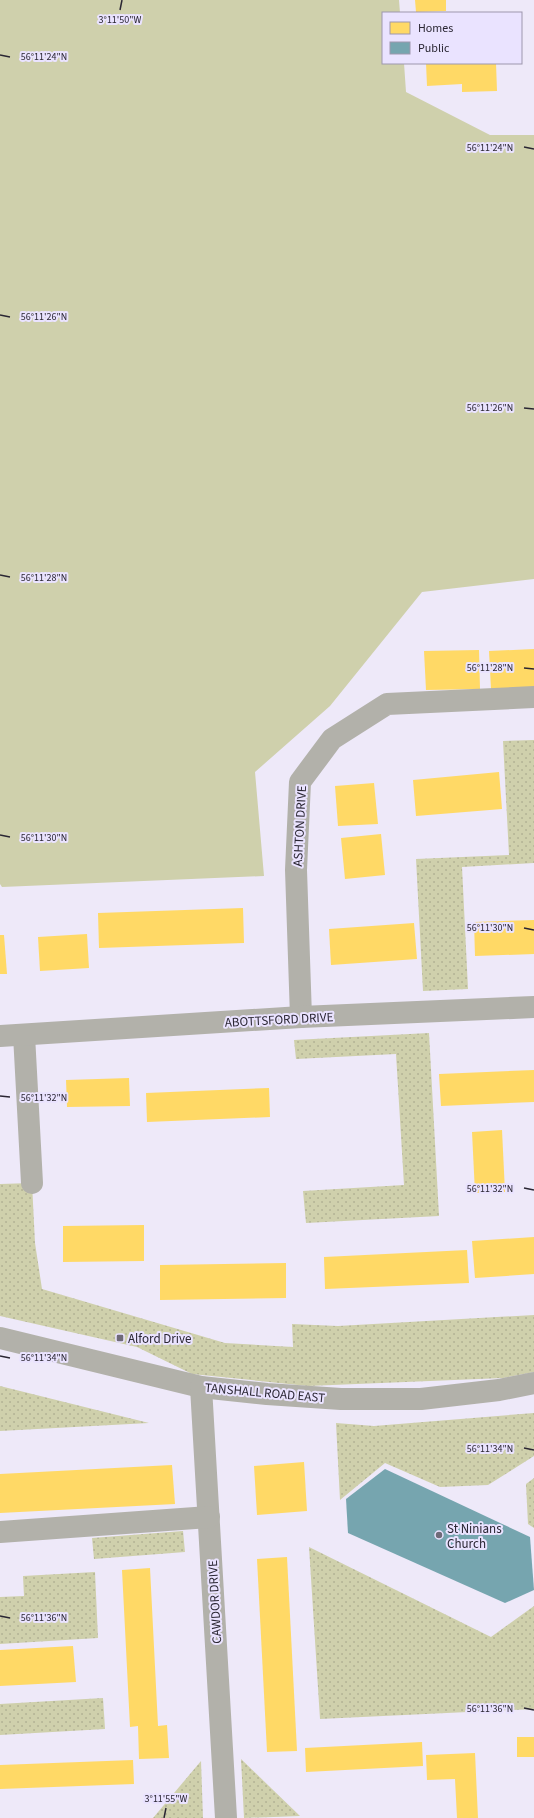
<svg xmlns="http://www.w3.org/2000/svg" width="534" height="1818" font-family="'Source Sans 3',sans-serif">
	<style>
		.grass { fill: url(#grass-dots) }
		.park { fill: #cfd0ac }
		.homes { fill: #ffd966 }
		.public { fill: #76a5af }
		.lines { fill: none; stroke-linecap: round; stroke-linejoin: round }
		.street { stroke: #b2b1aa; stroke-width: 22 }
		.ticks { fill: none; stroke: #2a2633; stroke-width: 1.5 }
		.poi-dot { fill: #6f6a78; stroke: #eae3ff; stroke-width: 1.5 }
		.labels { text-anchor: middle; stroke-width: 4; stroke-linejoin: round; paint-order: stroke }
		.street-label { font-size: 13px; fill: #2a2633; stroke: #eae3ff }
		.poi-label { font-size: 13px; fill: #2a2633; stroke: #eae3ff; text-anchor: start }
		.ticks-label { font-size: 10px; text-anchor: middle; fill: #2a2633; stroke: #eae3ff; stroke-width: 4; stroke-linejoin: round; paint-order: stroke }
	</style>
	<defs>
		<pattern id="grass-dots" width="8" height="8" patternUnits="userSpaceOnUse"><rect width="8" height="8" fill="#cfd0ac"/><path d="M2 2h.1M6 6h.1" fill="none" stroke="#b2b294" stroke-width="1.8" stroke-linecap="round"/></pattern>
	</defs>
	<rect width="100%" height="100%" fill="#eee9f9"/>
	<g class="grass">
		<path d="M534,740V863L462,867L468,989L423,991L416,859L509,855L503,741Z"/>
		<path d="M429,1033L439,1216L306,1223L303,1191L404,1185L396,1054L296,1059L294,1040Z"/>
		<path d="M32,1183L35,1243L42,1289L225,1343L293,1347L292,1324L338,1326L534,1315V1372L503,1378L308,1386L192,1374L137,1347L0,1316V1184Z"/>
		<path d="M0,1386L149,1423L0,1431Z"/>
		<path d="M534,1413V1456L488,1485L440,1487L385,1463L340,1500L336,1423L374,1426Z"/>
		<path d="M534,1478V1528L528,1524L526,1484Z"/>
		<path d="M183,1531L185,1552L94,1559L92,1538Z"/>
		<path d="M309,1547L491,1637L534,1606V1709L320,1719Z"/>
		<path d="M95,1572L98,1638L0,1644V1597L24,1596L23,1576Z"/>
		<path d="M103,1698L105,1729L0,1735V1704Z"/>
		<path d="M241,1759L300,1816L244,1818Z"/>
		<path d="M201,1761L203,1818H153Z"/>
	</g>
	<path class="park" d="M0,0H399L400,13H383V63H404L406,92L490,135H534V579L422,592L330,706L255,772L264,876L2,887L0,884Z"/>
	<g class="homes">
		<path d="M415,0H446V11L416,12Z"/>
		<path d="M426,63H496L497,91L462,92V84L427,86Z"/>
		<path d="M534,649V687L491,689L489,651Z"/>
		<path d="M479,650L480,689L426,690L424,651Z"/>
		<path d="M499,772L502,809L416,816L413,780Z"/>
		<path d="M374,783L378,824L338,826L335,786Z"/>
		<path d="M381,834L385,875L345,879L341,838Z"/>
		<path d="M243,908L244,943L99,948L98,913Z"/>
		<path d="M534,920V954L475,956L474,922Z"/>
		<path d="M414,923L417,959L331,965L329,929Z"/>
		<path d="M87,934L89,968L40,971L38,937Z"/>
		<path d="M0,935H4L7,974H0Z"/>
		<path d="M534,1070V1102L441,1106L439,1074Z"/>
		<path d="M129,1078L130,1106L67,1107L66,1080Z"/>
		<path d="M269,1088L270,1117L147,1122L146,1093Z"/>
		<path d="M502,1130L505,1192L475,1193L472,1132Z"/>
		<path d="M144,1225V1261L63,1262V1226Z"/>
		<path d="M534,1237V1274L475,1278L472,1241Z"/>
		<path d="M467,1250L469,1283L325,1289L324,1257Z"/>
		<path d="M286,1263V1298L160,1300V1265Z"/>
		<path d="M304,1462L307,1511L257,1515L254,1466Z"/>
		<path d="M172,1465L175,1504L0,1513V1474Z"/>
		<path d="M287,1557L297,1751L267,1752L257,1559Z"/>
		<path d="M150,1568L158,1726L167,1725L169,1758L139,1759L138,1726L130,1727L122,1570Z"/>
		<path d="M73,1646L76,1682L0,1686V1650Z"/>
		<rect x="517" y="1737" width="17" height="20"/>
		<path d="M422,1742L423,1766L306,1772L305,1748Z"/>
		<path d="M475,1753L478,1818H457L455,1779L427,1780L426,1755Z"/>
		<path d="M133,1760L134,1784L0,1789V1765Z"/>
	</g>
	<path class="public" d="M385,1469L530,1537L534,1590L505,1603L348,1533L346,1499Z"/>
	<g class="lines">
		<g class="street">
			<path d="M301,1017L296,870L300,782L332,739L387,704L534,697"/>
			<path d="M24,1035L32,1183"/>
			<path d="M0,1036L301,1017L534,1007"/>
			<path d="M0,1338L201,1387L267,1394L341,1399H421L499,1390L534,1383"/>
			<path d="M201,1387L226,1818"/>
			<path d="M0,1532L209,1517"/>
		</g>
	</g>
	<path class="ticks" d="M120,10L122,0M0,55L10,57M524,147L534,149M0,315L10,317M524,408L534,409M0,575L10,577M524,668L534,669M0,835L10,837M524,928L534,930M0,1096L10,1097M524,1188L534,1190M0,1356L10,1358M524,1448L534,1450M0,1616L10,1618M524,1708L534,1710M164,1818L166,1808"/>
	<g class="poi-dot">
		<rect x="116" y="1334" width="8" height="8" rx="2"/>
		<circle cx="439" cy="1535" r="4"/>
	</g>
	<g class="labels">
		<g class="street-label">
			<text transform="translate(299 826) rotate(-87)" y="5">ASHTON DRIVE</text>
			<text transform="translate(279 1019) rotate(-3)" y="5">ABOTTSFORD DRIVE</text>
			<text transform="translate(265 1392) rotate(5)" y="5">TANSHALL ROAD EAST</text>
			<text transform="translate(214 1602) rotate(-93)" y="5">CAWDOR DRIVE</text>
		</g>
		<g class="poi-label">
			<text x="128" y="1343">Alford Drive</text>
			<text x="447" y="1533">St Ninians<tspan x="447" dy="15">Church</tspan></text>
		</g>
	</g>
	<g class="ticks-label">
		<text x="120" y="23">3°11'50"W</text>
		<text x="44" y="60">56°11'24"N</text>
		<text x="490" y="151">56°11'24"N</text>
		<text x="44" y="320">56°11'26"N</text>
		<text x="490" y="411">56°11'26"N</text>
		<text x="44" y="581">56°11'28"N</text>
		<text x="490" y="671">56°11'28"N</text>
		<text x="44" y="841">56°11'30"N</text>
		<text x="490" y="931">56°11'30"N</text>
		<text x="44" y="1101">56°11'32"N</text>
		<text x="490" y="1192">56°11'32"N</text>
		<text x="44" y="1361">56°11'34"N</text>
		<text x="490" y="1452">56°11'34"N</text>
		<text x="44" y="1621">56°11'36"N</text>
		<text x="490" y="1712">56°11'36"N</text>
		<text x="166" y="1802">3°11'55"W</text>
	</g>
	<rect x="382" y="12" width="140" height="52" fill="#eae3ff" stroke="#9d97ad"/>
	<rect x="390" y="22" width="20" height="12" fill="#ffd966" stroke="#9d97ad"/>
	<text x="418" y="32" font-size="12" fill="#2a2633">Homes</text>
	<rect x="390" y="42" width="20" height="12" fill="#76a5af" stroke="#9d97ad"/>
	<text x="418" y="52" font-size="12" fill="#2a2633">Public</text>
</svg>
